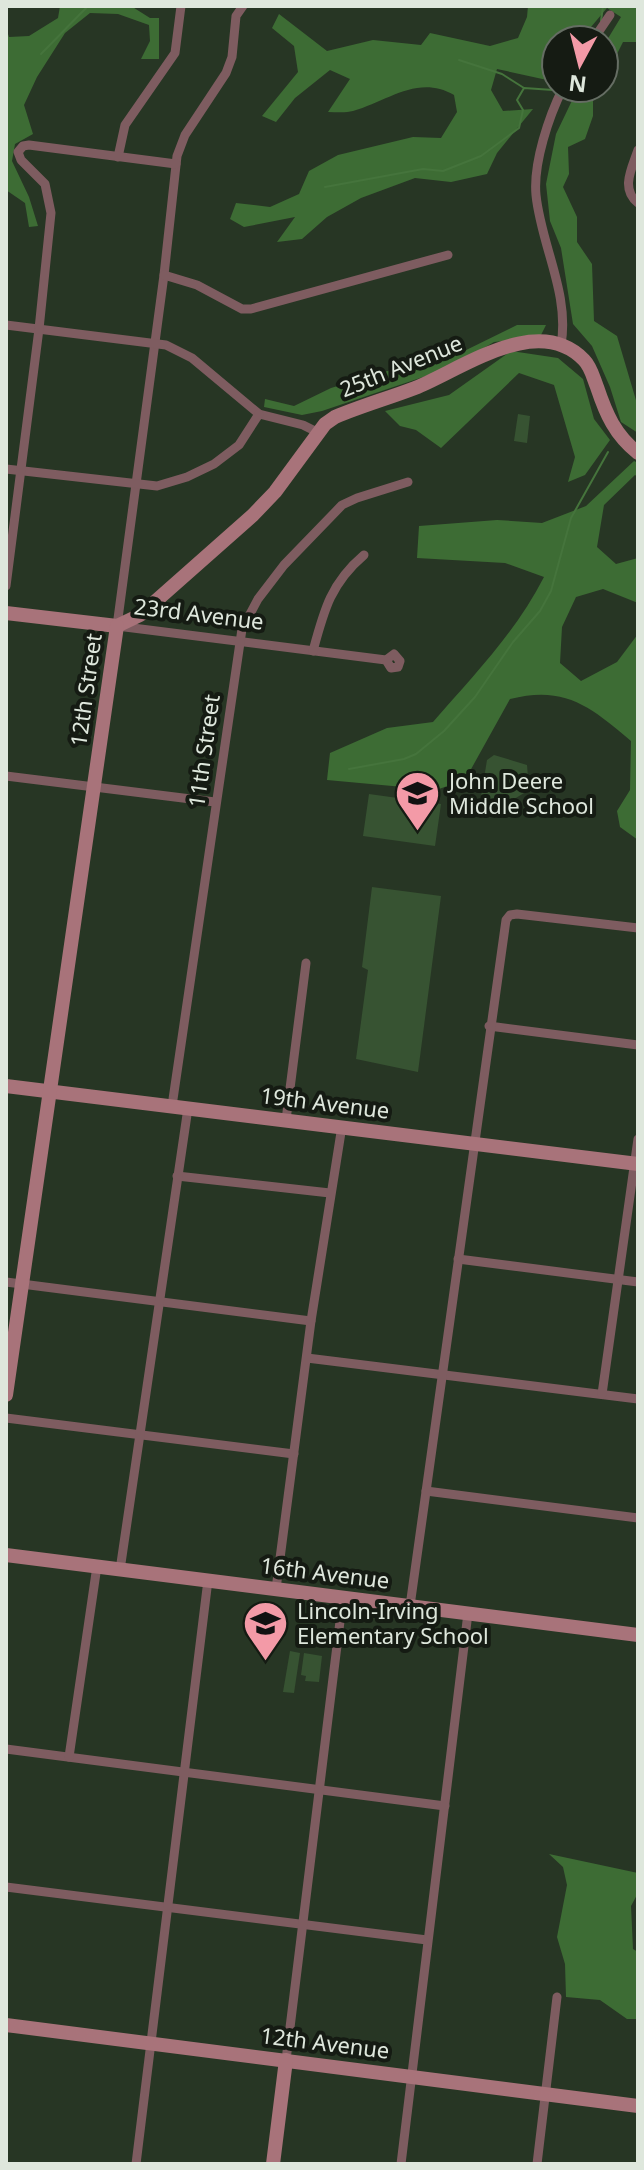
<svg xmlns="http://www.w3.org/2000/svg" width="644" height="2170" font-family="'Noto Sans',sans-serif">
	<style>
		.green { fill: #375332 }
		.forest { fill: #3d6c34 }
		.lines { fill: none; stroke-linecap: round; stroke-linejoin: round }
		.stream { stroke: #45743c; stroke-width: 2 }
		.street { stroke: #7e5c60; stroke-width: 9 }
		.secondary { stroke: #a8737a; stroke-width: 14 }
		.labels { text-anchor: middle; stroke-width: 8; stroke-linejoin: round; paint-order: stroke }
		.street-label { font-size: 22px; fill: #dee7dc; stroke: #151b13 }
		.poi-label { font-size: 22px; fill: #dee7dc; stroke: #151b13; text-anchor: start }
	</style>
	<rect width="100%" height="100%" fill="#273624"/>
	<g class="green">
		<path d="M518,414L530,416L527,443L514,441Z"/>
		<path d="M494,755L527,765L529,790L506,804L481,797L487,760Z"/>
		<path d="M369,794L441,804L435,846L363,836Z"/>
		<path d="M372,887L441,896L418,1072L356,1059L368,970L362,967Z"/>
		<path d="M290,1651L300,1653L294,1693L283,1692Z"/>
		<path d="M304,1653L322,1656L319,1682L305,1681L306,1676L301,1675Z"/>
	</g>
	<g class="forest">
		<path d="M60,6H131L150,18H159V59H141L150,41L149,25L118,14L90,13L65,33L37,77L24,105L33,134L15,144L12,161L29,197L38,226L29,227L25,203L6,190V28L9,37L29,36L58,18Z"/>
		<path d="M528,6H638V42H623L609,70L604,73V45L621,17L607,8L580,40H556V69L547,80L497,69L491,90L503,111L533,109L497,153L487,174L451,182L415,178L361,198L327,217L302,239L277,242L295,217L244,227L230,219L236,203L270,207L299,194L309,171L338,155L413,137L441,138L457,112L454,95C418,74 388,101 353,111C346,113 336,112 328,112L350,79L330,70L295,98L276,122L262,116L298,72L294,46L272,28L279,14L327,51L373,40L421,45L430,33L490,46L518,38L527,17Z"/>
		<path d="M578,88H593V116L585,139L568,147L569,174L563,187L577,217V242L592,264L594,321L617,336L638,407V433L621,422L610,387L592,346L573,324L561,248L550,221L546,184L556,134Z"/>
		<path d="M517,325H546L540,337L494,342L450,368L322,411L302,415L264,407L265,399L294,406L331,388L424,360L456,355Z"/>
		<path d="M511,351L558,358L583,379L594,419L610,440L585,475L568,482L575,457L554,385L519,373L441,448L416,430L400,426L385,411L449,395Z"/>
		<path d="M634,461L638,463V477L635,475L604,505L597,547L616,564L638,558V603L603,589L576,597L562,627L560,663L581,681L617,662L638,634V840L620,827L617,811L630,790L631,741C591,707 565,685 510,699L465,780L436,790L327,780L330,753L387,728L433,722C473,676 516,632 544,577L505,563L417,558L419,526L497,520L542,523L586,506Z"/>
		<path d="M549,1854L638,1873V1893L631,1906L633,1949L638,1952V2019H627L600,2000L566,1997L565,1964L557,1937L567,1885L563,1867Z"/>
	</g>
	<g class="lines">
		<g class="stream">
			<path d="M601,21L603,6"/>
			<path d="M41,54L88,6"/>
			<path d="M459,60L502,74L524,88"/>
			<path d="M325,187L423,169L443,171L481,156L519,128L523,110L517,100L524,88L553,90L556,86"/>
			<path d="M349,769L404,759L416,754L444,731L475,697L513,642L540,611L551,591L571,518L608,452"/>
		</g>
		<g class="street">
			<path d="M243,6L236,16L232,57L226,73L185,135L177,156L164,275L117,626L386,660L391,668L398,667L400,661L394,654L386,660"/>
			<path d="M593,40L610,15"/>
			<path d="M638,150C632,168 620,189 638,203"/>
			<path d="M118,157L125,125L175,53L181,6"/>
			<path d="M164,275L197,285L242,309H251L448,255"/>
			<path d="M6,325L166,345L192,358L259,414L303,425L317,432"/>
			<path d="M561,345C570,294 541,245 536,195C533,163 549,116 563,88"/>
			<path d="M6,469L157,486L187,477L214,464L239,445L259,414"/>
			<path d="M6,586L39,329L51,213L45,184L21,160L18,152L23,146L29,145L176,164"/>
			<path d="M313,651C324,610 331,583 364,555"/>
			<path d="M6,776L215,802"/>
			<path d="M489,1026L638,1045"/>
			<path d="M172,1106L242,629L258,599L284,565L342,505L357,498L408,482"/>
			<path d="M286,1120L306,963"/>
			<path d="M177,1176L330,1193"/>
			<path d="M458,1259L638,1282"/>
			<path d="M6,1282L311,1321"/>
			<path d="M307,1358L638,1399"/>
			<path d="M602,1394L638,1139"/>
			<path d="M6,1418L294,1454"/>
			<path d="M426,1491L638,1518"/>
			<path d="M120,1570L188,1108"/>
			<path d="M276,1589L311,1321L342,1126"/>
			<path d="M410,1606L506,920L510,915L517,914L638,928"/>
			<path d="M6,1749L445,1806"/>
			<path d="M69,1757L97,1566"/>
			<path d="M6,1887L427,1940"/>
			<path d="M286,2060L343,1597"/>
			<path d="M136,2164L208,1580"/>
			<path d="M401,2164L468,1613"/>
			<path d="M537,2164L557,1997"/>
		</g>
		<g class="secondary">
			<path d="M6,613L117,626"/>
			<path d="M117,626L140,615L253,515L275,492L325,424L335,417C361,406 389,398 415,388C462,369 538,312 584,360C591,367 593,377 597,387C606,414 615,435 638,453"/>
			<path d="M6,1086L638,1164"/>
			<path d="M6,1395L117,626"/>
			<path d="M6,1555L638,1635"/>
			<path d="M6,2025L638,2106"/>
			<path d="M273,2164L286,2060"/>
		</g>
	</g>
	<defs>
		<symbol id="school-pin" viewBox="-11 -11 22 30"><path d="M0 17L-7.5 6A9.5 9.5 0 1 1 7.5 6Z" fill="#f39aa7" stroke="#151b13"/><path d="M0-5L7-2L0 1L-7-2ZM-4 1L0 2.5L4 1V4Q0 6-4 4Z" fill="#111"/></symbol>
	</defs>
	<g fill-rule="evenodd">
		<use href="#school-pin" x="392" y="768" width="51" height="69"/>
		<use href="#school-pin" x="240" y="1598" width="51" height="69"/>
	</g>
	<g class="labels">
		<g class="street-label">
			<text transform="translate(401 366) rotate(-22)" y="8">25th Avenue</text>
			<text transform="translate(199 614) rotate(7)" y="8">23rd Avenue</text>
			<text transform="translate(86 690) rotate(-82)" y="8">12th Street</text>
			<text transform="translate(204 751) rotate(-82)" y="8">11th Street</text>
			<text transform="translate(325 1103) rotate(7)" y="8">19th Avenue</text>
			<text transform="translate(325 1573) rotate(7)" y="8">16th Avenue</text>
			<text transform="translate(325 2043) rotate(7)" y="8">12th Avenue</text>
		</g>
		<g class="poi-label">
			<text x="449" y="789">John Deere<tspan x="449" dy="25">Middle School</tspan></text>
			<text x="297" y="1619">Lincoln-Irving<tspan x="297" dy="25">Elementary School</tspan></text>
		</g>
	</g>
	<rect width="644" height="2170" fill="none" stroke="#dee7dc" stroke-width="16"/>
	<g transform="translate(580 64) rotate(187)"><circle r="38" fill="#151b13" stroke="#656d63" stroke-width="2"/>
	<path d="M0-6L14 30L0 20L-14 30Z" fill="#f39aa7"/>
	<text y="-12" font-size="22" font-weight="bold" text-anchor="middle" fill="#dee7dc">N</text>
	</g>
</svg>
